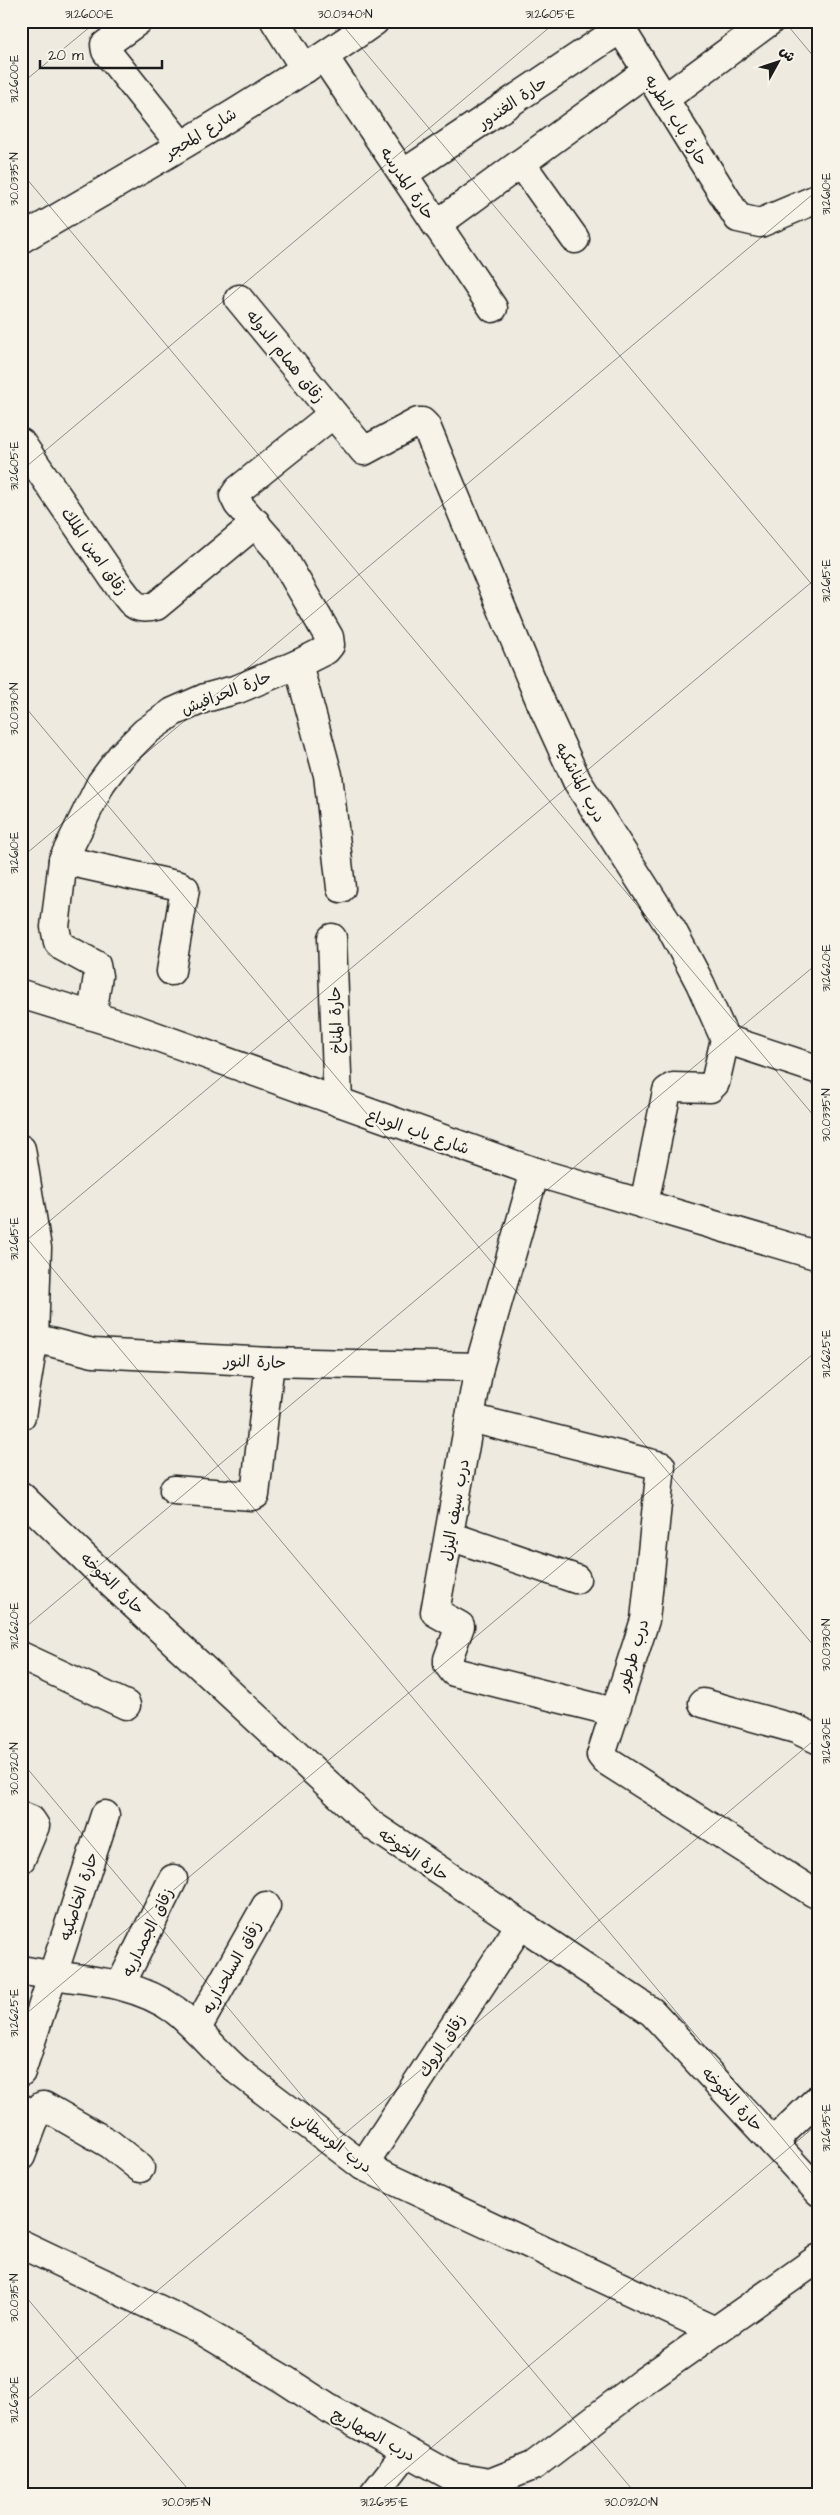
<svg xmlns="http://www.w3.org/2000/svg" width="840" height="2515" font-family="'Architects Daughter','Playpen Sans Arabic',sans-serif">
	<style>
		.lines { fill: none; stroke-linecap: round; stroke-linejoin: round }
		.minor-casing { stroke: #1c1c1c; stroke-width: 31 }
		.minor { stroke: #f7f3e8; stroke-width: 28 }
		.ticks { fill: none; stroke: #1c1c1c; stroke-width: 1; stroke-opacity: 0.45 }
		.labels { text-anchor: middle; stroke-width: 4; stroke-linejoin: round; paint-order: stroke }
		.street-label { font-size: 16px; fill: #1c1c1c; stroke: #f7f3e8 }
		.neatline { fill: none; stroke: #1c1c1c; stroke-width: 2 }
		.ticks-label { font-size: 12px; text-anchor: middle; fill: #1c1c1c }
	</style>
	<rect width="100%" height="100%" fill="#eeeae0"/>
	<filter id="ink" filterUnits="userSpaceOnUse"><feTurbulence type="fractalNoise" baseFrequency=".02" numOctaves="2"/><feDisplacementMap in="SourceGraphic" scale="10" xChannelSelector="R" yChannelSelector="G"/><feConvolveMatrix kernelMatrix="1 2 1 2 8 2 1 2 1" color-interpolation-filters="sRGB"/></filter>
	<g filter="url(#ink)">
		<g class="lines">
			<defs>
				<g id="minor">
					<path d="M138,21L105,45L106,51L181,145"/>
					<path d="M275,21L305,69"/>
					<path d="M616,21L738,218L760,223L819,198"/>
					<path d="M324,57L493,308"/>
					<path d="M664,99L770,21"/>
					<path d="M521,163L575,239"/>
					<path d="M403,174L620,29"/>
					<path d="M436,225L647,71"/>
					<path d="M21,239C141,170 262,101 375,21"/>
					<path d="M239,299L364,451L418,422H422L426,426L539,698L577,781L672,930L700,983L725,1039L715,1083L710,1088L673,1087L667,1091L644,1204"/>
					<path d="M21,443L121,589C133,604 135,611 156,606L256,523"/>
					<path d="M298,664L328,775L341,888"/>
					<path d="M63,860L180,886L185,889L171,971"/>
					<path d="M332,938L338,1102"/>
					<path d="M21,994L141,1031L535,1172L819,1256"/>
					<path d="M92,1015L98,976L96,965L63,947L58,942L55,927L63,860L101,783L121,756L145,732L173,712L205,698L238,689L298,664L326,650L330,645L329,637L279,551L238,504L234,496L238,490L333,414"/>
					<path d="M725,1039L819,1070"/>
					<path d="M21,1149L37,1248L34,1338L21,1416"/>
					<path d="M535,1172L479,1367L435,1612L460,1626L448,1659V1664L454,1672L614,1712"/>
					<path d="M34,1338L93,1353L270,1362L479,1367"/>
					<path d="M470,1418L661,1466L645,1620L601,1755L605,1760L814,1893"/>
					<path d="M174,1490L252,1496L255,1495L270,1362"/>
					<path d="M21,1496L113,1585L373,1826L652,2012L819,2192"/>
					<path d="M450,1536L576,1579"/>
					<path d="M21,1656L126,1705"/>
					<path d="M703,1703L796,1729L819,1740"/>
					<path d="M21,1816L31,1820L35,1826L21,1859"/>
					<path d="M21,1970C74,1981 129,1977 175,2010C198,2028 216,2052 238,2071L363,2166L715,2331"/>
					<path d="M121,1984L173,1879"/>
					<path d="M197,2028L266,1906"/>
					<path d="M21,2072L105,1815"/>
					<path d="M21,2108L36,2116L21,2156"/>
					<path d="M36,2116L42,2106H44L110,2144L140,2168"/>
					<path d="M773,2142L819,2098"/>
					<path d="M363,2166L520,1925"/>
					<path d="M21,2244L196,2327L285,2380L328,2408L453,2477L490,2483L533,2466L643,2382L819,2258"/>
					<path d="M374,2494L406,2453"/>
				</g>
			</defs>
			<use href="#minor" class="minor-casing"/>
			<use href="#minor" class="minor"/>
		</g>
	</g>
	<path class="ticks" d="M339,21L819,593M784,21L819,63M21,84L97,21M21,172L819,1122M21,471L557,21M21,702L819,1652M21,858L819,189M21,1231L819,2182M21,1245L819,576M21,1631L819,962M21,1761L636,2494M21,2018L819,1349M21,2291L192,2494M21,2405L819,1736M376,2494L819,2123"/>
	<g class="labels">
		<g class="street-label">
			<text transform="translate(512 102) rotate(-34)" y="6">حارة الغندور</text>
			<text transform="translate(677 120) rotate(58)" y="6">حارة باب الطربه</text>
			<text transform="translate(200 133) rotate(-32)" y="6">شارع المحجر</text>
			<text transform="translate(408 183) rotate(56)" y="6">حارة المدرسه</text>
			<text transform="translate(286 356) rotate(51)" y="6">زقاق همام الدوله</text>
			<text transform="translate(95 551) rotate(55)" y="6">زقاق امين الملك</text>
			<text transform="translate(226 692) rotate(-21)" y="6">حارة الحرافيش</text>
			<text transform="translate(581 782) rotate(62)" y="6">درب المناشكيه</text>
			<text transform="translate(335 1020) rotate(-92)" y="6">حارة المناخ</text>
			<text transform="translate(418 1131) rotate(19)" y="6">شارع باب الوداع</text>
			<text transform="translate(255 1361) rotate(2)" y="6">حارة النور</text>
			<text transform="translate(454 1510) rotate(-80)" y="6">درب سيف اليزل</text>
			<text transform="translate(113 1583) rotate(44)" y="6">حارة الخوخه</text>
			<text transform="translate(632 1655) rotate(-73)" y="6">درب طرطور</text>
			<text transform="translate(414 1854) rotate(34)" y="6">حارة الخوخه</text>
			<text transform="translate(78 1896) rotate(-72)" y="6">حارة الخاصكيه</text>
			<text transform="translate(147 1932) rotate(-64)" y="6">زقاق الجمداريه</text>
			<text transform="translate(231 1967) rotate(-61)" y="6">زقاق السلحداريه</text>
			<text transform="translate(441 2045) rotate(-57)" y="6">زقاق الروك</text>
			<text transform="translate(733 2099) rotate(47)" y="6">حارة الخوخه</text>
			<text transform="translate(333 2141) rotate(36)" y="6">درب الوسطاني</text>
			<text transform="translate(374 2434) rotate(29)" y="6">درب الصهاريج</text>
		</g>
	</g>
	<rect width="840" height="2515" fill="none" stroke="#f7f3e8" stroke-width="55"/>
	<g transform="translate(778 62) rotate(50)" stroke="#f7f3e8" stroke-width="4" paint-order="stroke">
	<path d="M0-4L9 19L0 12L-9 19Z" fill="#1c1c1c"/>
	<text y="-8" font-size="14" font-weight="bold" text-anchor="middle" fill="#1c1c1c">ش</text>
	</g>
	<path d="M40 60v8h122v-8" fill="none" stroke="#1c1c1c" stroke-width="2.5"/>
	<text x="48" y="60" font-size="15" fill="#1c1c1c" stroke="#f7f3e8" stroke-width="4" paint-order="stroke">20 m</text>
	<rect x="28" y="28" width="784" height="2460" class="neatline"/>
	<g class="ticks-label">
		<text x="89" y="18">31.2600°E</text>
		<text x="345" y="18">30.0340°N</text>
		<text x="550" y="18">31.2605°E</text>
		<text transform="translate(14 79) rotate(-90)" y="4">31.2600°E</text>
		<text transform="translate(14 179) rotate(-90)" y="4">30.0335°N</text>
		<text transform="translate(826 194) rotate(-90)" y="4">31.2610°E</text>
		<text transform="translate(14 466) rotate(-90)" y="4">31.2605°E</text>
		<text transform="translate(826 581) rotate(-90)" y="4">31.2615°E</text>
		<text transform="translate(14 709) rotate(-90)" y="4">30.0330°N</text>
		<text transform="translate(14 853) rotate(-90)" y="4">31.2610°E</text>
		<text transform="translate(826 968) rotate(-90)" y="4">31.2620°E</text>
		<text transform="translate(826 1115) rotate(-90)" y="4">30.0335°N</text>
		<text transform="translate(14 1239) rotate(-90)" y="4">31.2615°E</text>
		<text transform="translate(826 1354) rotate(-90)" y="4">31.2625°E</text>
		<text transform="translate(14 1626) rotate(-90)" y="4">31.2620°E</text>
		<text transform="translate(826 1645) rotate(-90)" y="4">30.0330°N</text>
		<text transform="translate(826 1741) rotate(-90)" y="4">31.2630°E</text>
		<text transform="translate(14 1769) rotate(-90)" y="4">30.0320°N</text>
		<text transform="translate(14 2013) rotate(-90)" y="4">31.2625°E</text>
		<text transform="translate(826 2128) rotate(-90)" y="4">31.2635°E</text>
		<text transform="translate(14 2298) rotate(-90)" y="4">30.0315°N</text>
		<text transform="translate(14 2400) rotate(-90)" y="4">31.2630°E</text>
		<text x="186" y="2506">30.0315°N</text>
		<text x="384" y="2506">31.2635°E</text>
		<text x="631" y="2506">30.0320°N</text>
	</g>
</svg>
